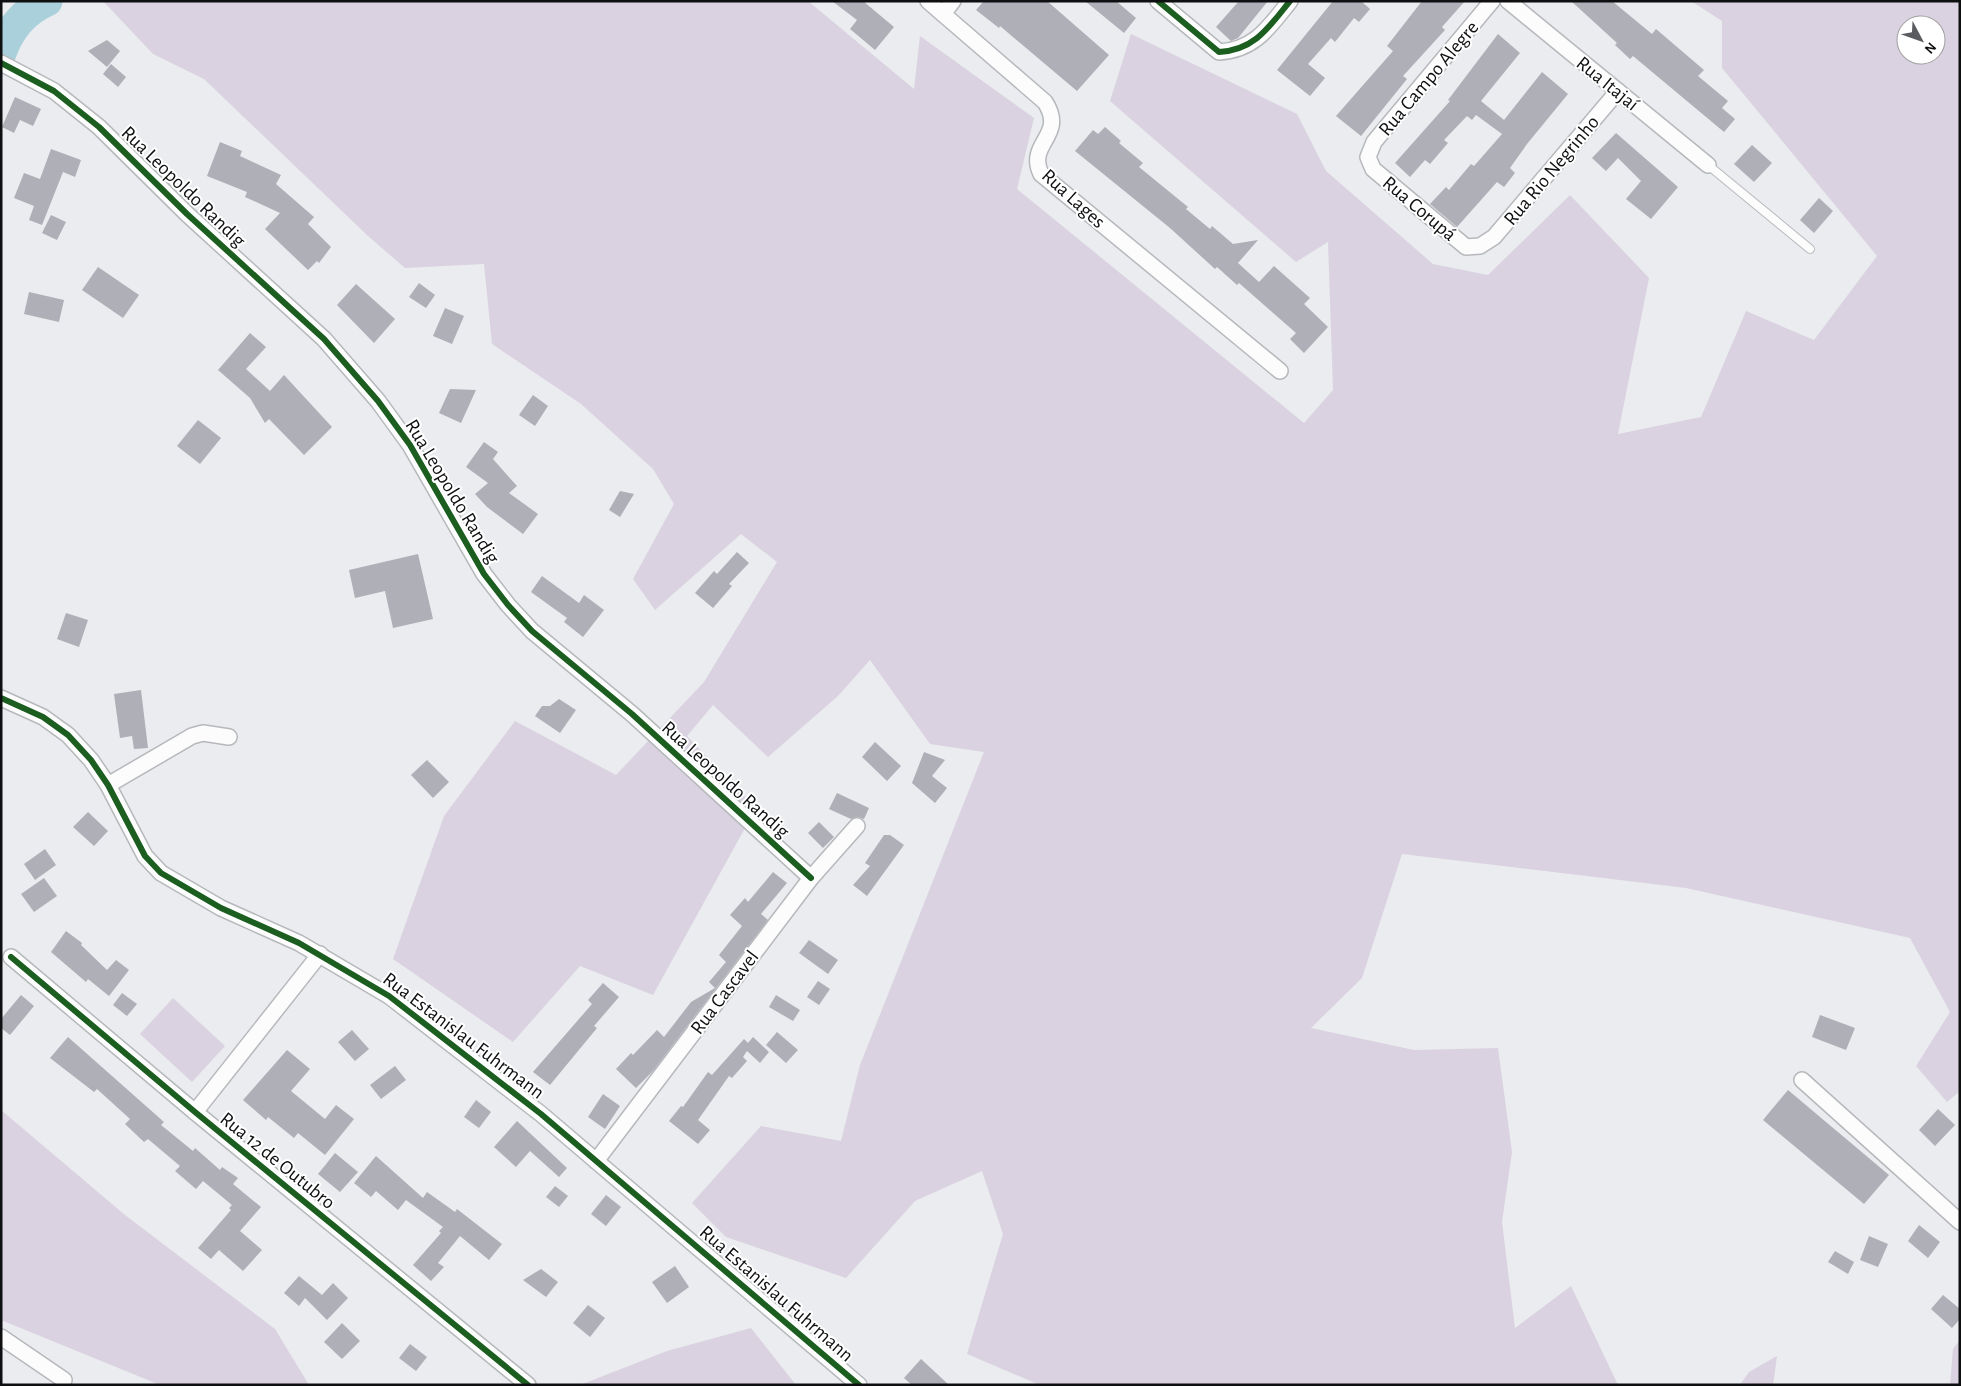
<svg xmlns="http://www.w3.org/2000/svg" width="1961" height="1386" font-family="'Alegreya Sans',sans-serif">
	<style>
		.green { fill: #dad2e0; fill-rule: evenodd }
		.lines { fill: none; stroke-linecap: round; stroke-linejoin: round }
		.river { stroke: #aad0db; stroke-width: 31 }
		.building { fill: #afafb8 }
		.lane-casing { stroke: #b6b8bb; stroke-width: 10 }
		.street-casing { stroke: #b6b8bb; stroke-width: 18 }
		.lane { stroke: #fcfcfd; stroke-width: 8 }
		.street { stroke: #fcfcfd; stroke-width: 15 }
		.cycleway-casing { stroke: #fff; stroke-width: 9 }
		.cycleway { stroke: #1b5e20; stroke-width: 6 }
		.labels { text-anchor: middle; stroke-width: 4; stroke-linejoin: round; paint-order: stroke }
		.street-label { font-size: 20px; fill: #0e0f11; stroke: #fff }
	</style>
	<rect width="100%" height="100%" fill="#eaecef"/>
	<g class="green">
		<path d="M103,1H808L914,89L920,36L1034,118L1017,189L1304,423L1333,390L1328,242L1296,262L1110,101L1131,34L1297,114L1326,171L1433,264L1488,275L1570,195L1649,278L1618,434L1701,417L1746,311L1814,340L1877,256L1722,68V21L1691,1H1960V1091L1947,1102L1916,1066L1950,1012L1910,938L1686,888L1402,854L1362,978L1311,1028L1414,1050L1498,1048L1512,1152L1502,1222L1515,1328L1571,1286L1618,1385H1040L967,1354L1003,1234L982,1171L915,1201L846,1278L726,1237L692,1203L761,1126L841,1141L860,1065L984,752L930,744L870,660L838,696L768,757L713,705L687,736L756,808L653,995L580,966L513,1042L393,959L444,816L515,721L616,775L704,682L777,562L741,534L655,610L633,579L674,504L653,469L581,404L492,344L484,264L405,268L368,236L204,79L153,54ZM1906,25H1936V55H1906Z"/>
		<path d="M173,998L225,1046L192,1082L140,1034Z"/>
		<path d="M1,1110L125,1215L275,1329L309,1385H160L1,1320Z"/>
		<path d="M751,1328L796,1385H580L667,1351Z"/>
		<path d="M1960,1340V1385H1950L1953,1349Z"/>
		<path d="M1777,1356L1773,1385H1740L1749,1372Z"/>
	</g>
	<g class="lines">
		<path class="river" d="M1,53C9,30 24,11 47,1"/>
	</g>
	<g class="building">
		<path d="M832,1H863L894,27L875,50L850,29L857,20Z"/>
		<path d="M984,1H1047L1109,55L1077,91L1000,26L999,28L976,10Z"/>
		<path d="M1085,1H1116L1136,18L1124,33Z"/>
		<path d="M1239,1H1268L1238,38L1231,41L1216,27Z"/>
		<path d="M1333,1H1361L1370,9L1359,22L1354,18L1335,42L1331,38L1308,64L1325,78L1310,96L1277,70Z"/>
		<path d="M1422,1H1465L1442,27L1445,30L1403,76L1407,79L1361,136L1336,116L1393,51L1387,46Z"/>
		<path d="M1571,1H1612L1652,34L1656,29L1704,70L1698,76L1728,101L1722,108L1735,119L1724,132L1633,56L1630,59L1615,45L1617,43Z"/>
		<path d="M1498,34L1520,53L1481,101L1504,120L1542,72L1568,94L1527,144L1510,168L1515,173L1504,187L1497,182L1457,227L1430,204L1446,187L1449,190L1471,164L1474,166L1502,134L1476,115L1472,120L1467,116L1444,140L1448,143L1430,164L1425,160L1410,177L1395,163L1450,101L1448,100Z"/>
		<path d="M107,40L120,51L107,67L88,51Z"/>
		<path d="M111,64L126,77L118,87L103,74Z"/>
		<path d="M15,97L41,109L33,126L20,120L14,133L2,127Z"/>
		<path d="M1105,127L1121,141L1119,143L1143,163L1139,167L1188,207L1186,209L1210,229L1212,226L1233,244L1258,240L1238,263L1259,282L1274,266L1310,298L1304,304L1328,327L1304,353L1290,339L1296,333L1239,283L1237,285L1217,267L1215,269L1170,228L1075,151L1093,130L1098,134Z"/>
		<path d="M1616,133L1678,187L1651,219L1626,199L1641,181L1618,158L1606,171L1592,158Z"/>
		<path d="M220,142L242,151L240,156L281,175L276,184L314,217L308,224L331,247L319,263L317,261L308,270L265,229L280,213L245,197L247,192L207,176Z"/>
		<path d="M1752,145L1772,163L1754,182L1734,164Z"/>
		<path d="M51,149L81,160L75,177L63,172L42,225L29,220L34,206L14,198L24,173L40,179Z"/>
		<path d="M1819,198L1833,211L1814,233L1800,220Z"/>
		<path d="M51,215L66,222L57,240L42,233Z"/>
		<path d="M98,267L139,295L123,318L82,290Z"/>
		<path d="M419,283L435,295L426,308L409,297Z"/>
		<path d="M356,284L395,319L374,343L337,305Z"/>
		<path d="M29,292L64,300L59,322L24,314Z"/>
		<path d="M445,308L464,316L452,344L433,336Z"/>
		<path d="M250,333L266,347L246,369L270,391L284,375L332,427L304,455L269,419L265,423L250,398L218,370Z"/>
		<path d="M450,389L476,390L461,423L439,413Z"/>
		<path d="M533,395L548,406L535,426L519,415Z"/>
		<path d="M198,420L221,438L200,464L177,446Z"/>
		<path d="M484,442L498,452L493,459L517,486L509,493L538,514L523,534L487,507L475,494L488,483L466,467Z"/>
		<path d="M620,491L634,494L620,517L609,510Z"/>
		<path d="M737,552L749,563L729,584L732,586L713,608L695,593L714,571L717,574Z"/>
		<path d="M418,554L433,619L393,628L385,591L355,598L349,570Z"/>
		<path d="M542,576L579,603L584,595L604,610L583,637L564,622L567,618L531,592Z"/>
		<path d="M66,613L88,620L79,647L57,639Z"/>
		<path d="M141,690L148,748L134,749L132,736L120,738L114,694Z"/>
		<path d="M559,699L576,710L560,733L535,716L542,706H550Z"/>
		<path d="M875,742L901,766L887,781L862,757Z"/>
		<path d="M924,752L945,760L932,776L947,788L935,803L912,783Z"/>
		<path d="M427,760L449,782L433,798L411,775Z"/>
		<path d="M837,793L869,808L864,819L858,817L851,819L829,809Z"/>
		<path d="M88,812L108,831L94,846L73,827Z"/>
		<path d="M819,822L834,837L823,848L808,833Z"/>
		<path d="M884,835H890L904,845L867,896L853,885L870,866L865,863Z"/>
		<path d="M45,849L56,865L35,880L24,864Z"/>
		<path d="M773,872L787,883L761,914L768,920L653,1071L636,1088L616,1069L631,1053L633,1055L657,1030L664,1037L691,1002L715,988L709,982L726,962L719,955L742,926L730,915L745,898L748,902Z"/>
		<path d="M44,878L57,896L34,912L21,894Z"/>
		<path d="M66,931L82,943L81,945L107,970L116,960L129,970L109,996L88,979L86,982L51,952Z"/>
		<path d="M809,940L838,960L828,974L799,953Z"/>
		<path d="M818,981L830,989L819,1005L807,997Z"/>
		<path d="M603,983L619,997L594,1026L597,1028L550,1085L533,1072L592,1004L588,1000Z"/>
		<path d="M122,993L137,1004L127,1016L113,1005Z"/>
		<path d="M21,995L34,1006L10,1035L1,1028V1019Z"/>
		<path d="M776,995L800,1010L793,1021L769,1007Z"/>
		<path d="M1820,1015L1855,1028L1846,1050L1812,1037Z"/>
		<path d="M352,1030L369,1049L355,1061L338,1042Z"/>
		<path d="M777,1032L798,1050L786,1063L766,1045Z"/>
		<path d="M68,1037L164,1122L161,1125L193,1151L195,1148L220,1170L222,1167L238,1178L233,1184L261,1207L240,1231L262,1250L243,1271L219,1250L211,1259L198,1248L231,1210L229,1208L232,1205L203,1181L196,1189L175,1171L180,1166L148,1139L144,1142L125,1124L130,1119L97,1089L94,1092L50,1058Z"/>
		<path d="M753,1037L769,1052L760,1063L747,1051L743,1057L747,1061L732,1078L729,1076L698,1120L710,1130L698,1144L669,1121L681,1106L683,1107L708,1072L712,1075L744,1039L748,1043Z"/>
		<path d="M287,1050L310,1069L291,1091L325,1119L336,1105L354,1119L325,1155L298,1133L294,1138L268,1117L266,1120L243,1100Z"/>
		<path d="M395,1066L406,1080L381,1099L370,1085Z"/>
		<path d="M1788,1090L1889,1175L1864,1204L1763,1120Z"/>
		<path d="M603,1094L620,1106L605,1129L588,1117Z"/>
		<path d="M476,1100L491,1112L479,1128L464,1117Z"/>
		<path d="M1938,1109L1955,1125L1935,1146L1919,1130Z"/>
		<path d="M517,1121L567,1168L559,1177L530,1151L516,1167L494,1147Z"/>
		<path d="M335,1153L358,1172L340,1192L318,1174Z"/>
		<path d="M376,1156L423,1198L427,1192L455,1212L457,1209L502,1244L489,1260L460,1236L438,1263L444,1267L431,1281L413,1265L441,1233L439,1231L443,1227L406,1200L398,1210L376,1191L371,1197L354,1183Z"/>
		<path d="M555,1186L568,1196L559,1207L546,1197Z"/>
		<path d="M606,1195L621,1207L606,1226L591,1214Z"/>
		<path d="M1919,1225L1940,1242L1928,1258L1908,1241Z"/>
		<path d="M1869,1236L1888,1244L1878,1267L1860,1260Z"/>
		<path d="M1835,1251L1854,1262L1848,1274L1828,1262Z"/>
		<path d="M675,1266L689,1287L667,1303L652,1282Z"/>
		<path d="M541,1269L558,1282L546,1297L523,1280Z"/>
		<path d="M299,1276L322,1295L333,1283L348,1298L327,1320L305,1298L299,1306L284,1293Z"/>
		<path d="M1943,1295L1960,1309V1319L1952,1328L1931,1309Z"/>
		<path d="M588,1305L605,1318L590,1337L573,1323Z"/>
		<path d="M342,1323L360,1341L342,1359L324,1342Z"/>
		<path d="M410,1344L427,1357L416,1371L399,1358Z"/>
		<path d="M921,1359L949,1385H912L904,1378Z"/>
	</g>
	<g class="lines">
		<defs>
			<path id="lane" d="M1708,165L1810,249"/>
			<g id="street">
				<path d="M928,1L943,14"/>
				<path d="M953,1L943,14L1045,102C1067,136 1026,143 1041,174L1280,371"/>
				<path d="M1158,1L1219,52C1255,50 1269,27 1290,1"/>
				<path d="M1492,1L1374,142L1368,157L1373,169L1466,247L1480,246L1494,237L1618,91"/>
				<path d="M1508,1L1708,165"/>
				<path d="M1,63L54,91L99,127L187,214L324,339L378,401L410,445L484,574L508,605L532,631L632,714L811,878"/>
				<path d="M1,698L43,717L68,735L91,760L108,785L145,856L161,873L221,908L299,943L389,996L541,1114L859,1385"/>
				<path d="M108,785L192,736L203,733L229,737"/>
				<path d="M11,957L195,1112L528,1385"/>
				<path d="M1802,1080L1960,1222"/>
				<path d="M195,1112L320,954"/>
				<path d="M596,1161L811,878L857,826"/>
				<path d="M1,1337L64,1380"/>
			</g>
		</defs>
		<use href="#lane" class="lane-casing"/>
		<use href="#street" class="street-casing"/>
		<use href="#lane" class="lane"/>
		<use href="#street" class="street"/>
		<defs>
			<g id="cycleway">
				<path d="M1158,1L1219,52C1255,50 1269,27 1290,1"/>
				<path d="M1,63L54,91L99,127L187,214L324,339L378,401L410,445L484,574L508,605L532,631L632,714L811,878"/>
				<path d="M1,698L43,717L68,735L91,760L108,785L145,856L161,873L221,908L299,943L389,996L541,1114L859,1385"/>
				<path d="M11,957L195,1112L528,1385"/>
			</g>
		</defs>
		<use href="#cycleway" class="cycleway-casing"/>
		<use href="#cycleway" class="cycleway"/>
	</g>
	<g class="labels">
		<g class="street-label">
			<text transform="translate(1428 78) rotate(-50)" y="7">Rua Campo Alegre</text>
			<text transform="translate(1608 83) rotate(39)" y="7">Rua Itajaí</text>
			<text transform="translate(1551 170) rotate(-50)" y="7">Rua Rio Negrinho</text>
			<text transform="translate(184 186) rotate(44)" y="7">Rua Leopoldo Randig</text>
			<text transform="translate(1074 198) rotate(42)" y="7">Rua Lages</text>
			<text transform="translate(1420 208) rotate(40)" y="7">Rua Corupá</text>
			<text transform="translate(453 491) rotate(59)" y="7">Rua Leopoldo Randig</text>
			<text transform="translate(726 779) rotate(42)" y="7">Rua Leopoldo Randig</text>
			<text transform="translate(724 992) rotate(-53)" y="7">Rua Cascavel</text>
			<text transform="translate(464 1035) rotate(37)" y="7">Rua Estanislau Fuhrmann</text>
			<text transform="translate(278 1160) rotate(39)" y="7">Rua 12 de Outubro</text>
			<text transform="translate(777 1293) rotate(41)" y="7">Rua Estanislau Fuhrmann</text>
		</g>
	</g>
	<rect width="1961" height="1386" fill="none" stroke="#0e0f11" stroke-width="5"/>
	<g transform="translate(1921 40) rotate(131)"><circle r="24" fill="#ffffff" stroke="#9f9fa0"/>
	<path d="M0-4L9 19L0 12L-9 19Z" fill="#5b5c5f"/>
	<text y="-8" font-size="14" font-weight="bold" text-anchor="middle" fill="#0e0f11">N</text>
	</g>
</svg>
